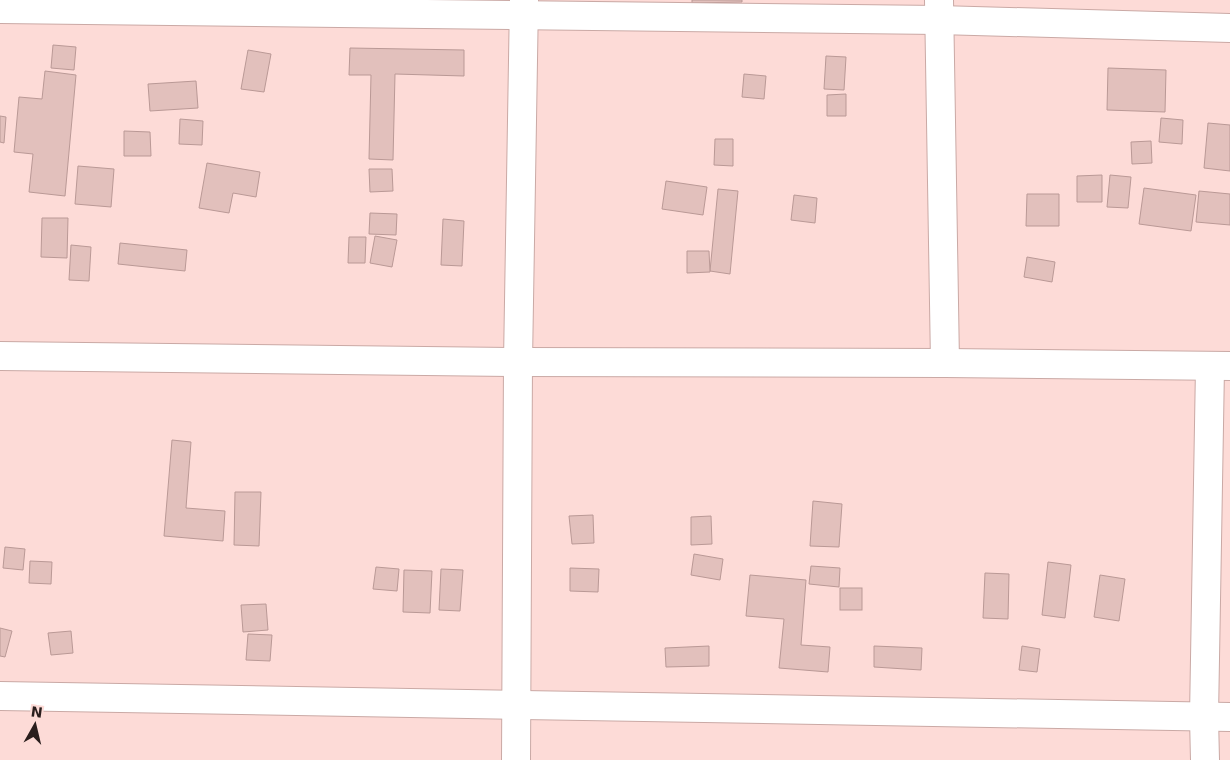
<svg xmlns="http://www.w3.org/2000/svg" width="1230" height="760" font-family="'DejaVu Sans',sans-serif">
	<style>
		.building { fill: #e2c0bc; stroke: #ba9996 }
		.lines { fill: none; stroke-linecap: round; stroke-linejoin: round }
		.minor-casing { stroke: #caa9a5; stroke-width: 30 }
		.minor { stroke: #fff; stroke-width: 28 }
	</style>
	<rect width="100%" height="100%" fill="#fddbd7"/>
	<g class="building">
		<path d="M692,0H742V2L692,3Z"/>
		<path d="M53,45L76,47L74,70L51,68Z"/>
		<path d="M350,48L464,50V76L395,74L393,160L369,159L371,75H349Z"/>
		<path d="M248,50L271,54L264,92L241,89Z"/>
		<path d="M826,56L846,57L844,90L824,89Z"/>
		<path d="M1108,68L1166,70L1165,112L1107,110Z"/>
		<path d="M45,71L76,75L65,196L29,192L33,154L14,152L19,97L42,99Z"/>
		<path d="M744,74L766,76L764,99L742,97Z"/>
		<path d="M196,81L198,108L150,111L148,84Z"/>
		<path d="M846,94V116H827V95Z"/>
		<path d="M0,116L6,117L4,143L0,142Z"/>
		<path d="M1161,118L1183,120L1182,144L1159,142Z"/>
		<path d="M180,119L203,121L202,145L179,144Z"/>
		<path d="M1208,123L1230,125V171L1204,168Z"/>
		<path d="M124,131L150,132L151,156H124Z"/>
		<path d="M715,139H733V166L714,165Z"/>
		<path d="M1151,141L1152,163L1132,164L1131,142Z"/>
		<path d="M207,163L260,172L256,197L233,193L229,213L199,208Z"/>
		<path d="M78,166L114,169L111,207L75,204Z"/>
		<path d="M369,169H392L393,191L370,192Z"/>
		<path d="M1102,175V202H1077V176Z"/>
		<path d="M1110,175L1131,177L1128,208L1107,207Z"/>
		<path d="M666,181L707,187L703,215L662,209Z"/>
		<path d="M1144,188L1196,195L1191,231L1139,224Z"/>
		<path d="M718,189L738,191L730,274L710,271Z"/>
		<path d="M1199,191L1230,194V225L1196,222Z"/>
		<path d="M1027,194H1059V226H1026Z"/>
		<path d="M794,195L817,198L815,223L791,220Z"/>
		<path d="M370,213L397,214L396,235L369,234Z"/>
		<path d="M42,218H68L67,258L41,257Z"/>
		<path d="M443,219L464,221L462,266L441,265Z"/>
		<path d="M375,236L397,240L392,267L370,263Z"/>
		<path d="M349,237H366L365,263H348Z"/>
		<path d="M120,243L187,250L185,271L118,264Z"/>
		<path d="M71,245L91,247L89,281L69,280Z"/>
		<path d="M687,251H709L710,272L687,273Z"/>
		<path d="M1027,257L1055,262L1052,282L1024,277Z"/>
		<path d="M172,440L191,442L186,508L225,511L223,541L164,536Z"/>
		<path d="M235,492H261L259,546L234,545Z"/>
		<path d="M813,501L842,504L839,547L810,546Z"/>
		<path d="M593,515L594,543L572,544L569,516Z"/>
		<path d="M711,516L712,544L691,545V517Z"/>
		<path d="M5,547L25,549L23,570L3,568Z"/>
		<path d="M694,554L723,559L720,580L691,575Z"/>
		<path d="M30,561L52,562L51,584L29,583Z"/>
		<path d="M1048,562L1071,565L1065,618L1042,615Z"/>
		<path d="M811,566L840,568L839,587L809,584Z"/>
		<path d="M376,567L399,569L397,591L373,589Z"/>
		<path d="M570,568L599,569L598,592L570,591Z"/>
		<path d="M441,569L463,570L460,611L439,610Z"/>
		<path d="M404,570L432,571L430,613L403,612Z"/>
		<path d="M985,573L1009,574L1008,619L983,618Z"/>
		<path d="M750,575L806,580L801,645L830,647L828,672L779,668L784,619L746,616Z"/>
		<path d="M1100,575L1125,579L1119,621L1094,617Z"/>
		<rect x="840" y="588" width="22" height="22"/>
		<path d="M266,604L268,630L243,632L241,605Z"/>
		<path d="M0,628L12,631L5,657L0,656Z"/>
		<path d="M71,631L73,653L51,655L48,633Z"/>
		<path d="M248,634L272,635L270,661L246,660Z"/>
		<path d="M709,646V666L666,667L665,648Z"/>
		<path d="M874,646L922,648L921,670L874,667Z"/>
		<path d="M1022,646L1040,649L1037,672L1019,670Z"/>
	</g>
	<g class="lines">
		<defs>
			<g id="minor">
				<path d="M939,0L945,363"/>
				<path d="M0,9L939,20L1230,28"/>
				<path d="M0,356L518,362L945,363L1230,366"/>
				<path d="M0,696L1230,717"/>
				<path d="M516,760L518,362L524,0"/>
				<path d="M1205,760L1204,717L1210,367"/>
			</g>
		</defs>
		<use href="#minor" class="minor-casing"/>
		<use href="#minor" class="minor"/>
	</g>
	<g transform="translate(35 725) rotate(8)" stroke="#fddbd7" stroke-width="4" paint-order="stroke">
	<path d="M0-4L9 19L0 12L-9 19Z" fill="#2a1e1d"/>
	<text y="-8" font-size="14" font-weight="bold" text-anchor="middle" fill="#2a1e1d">N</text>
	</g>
</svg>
